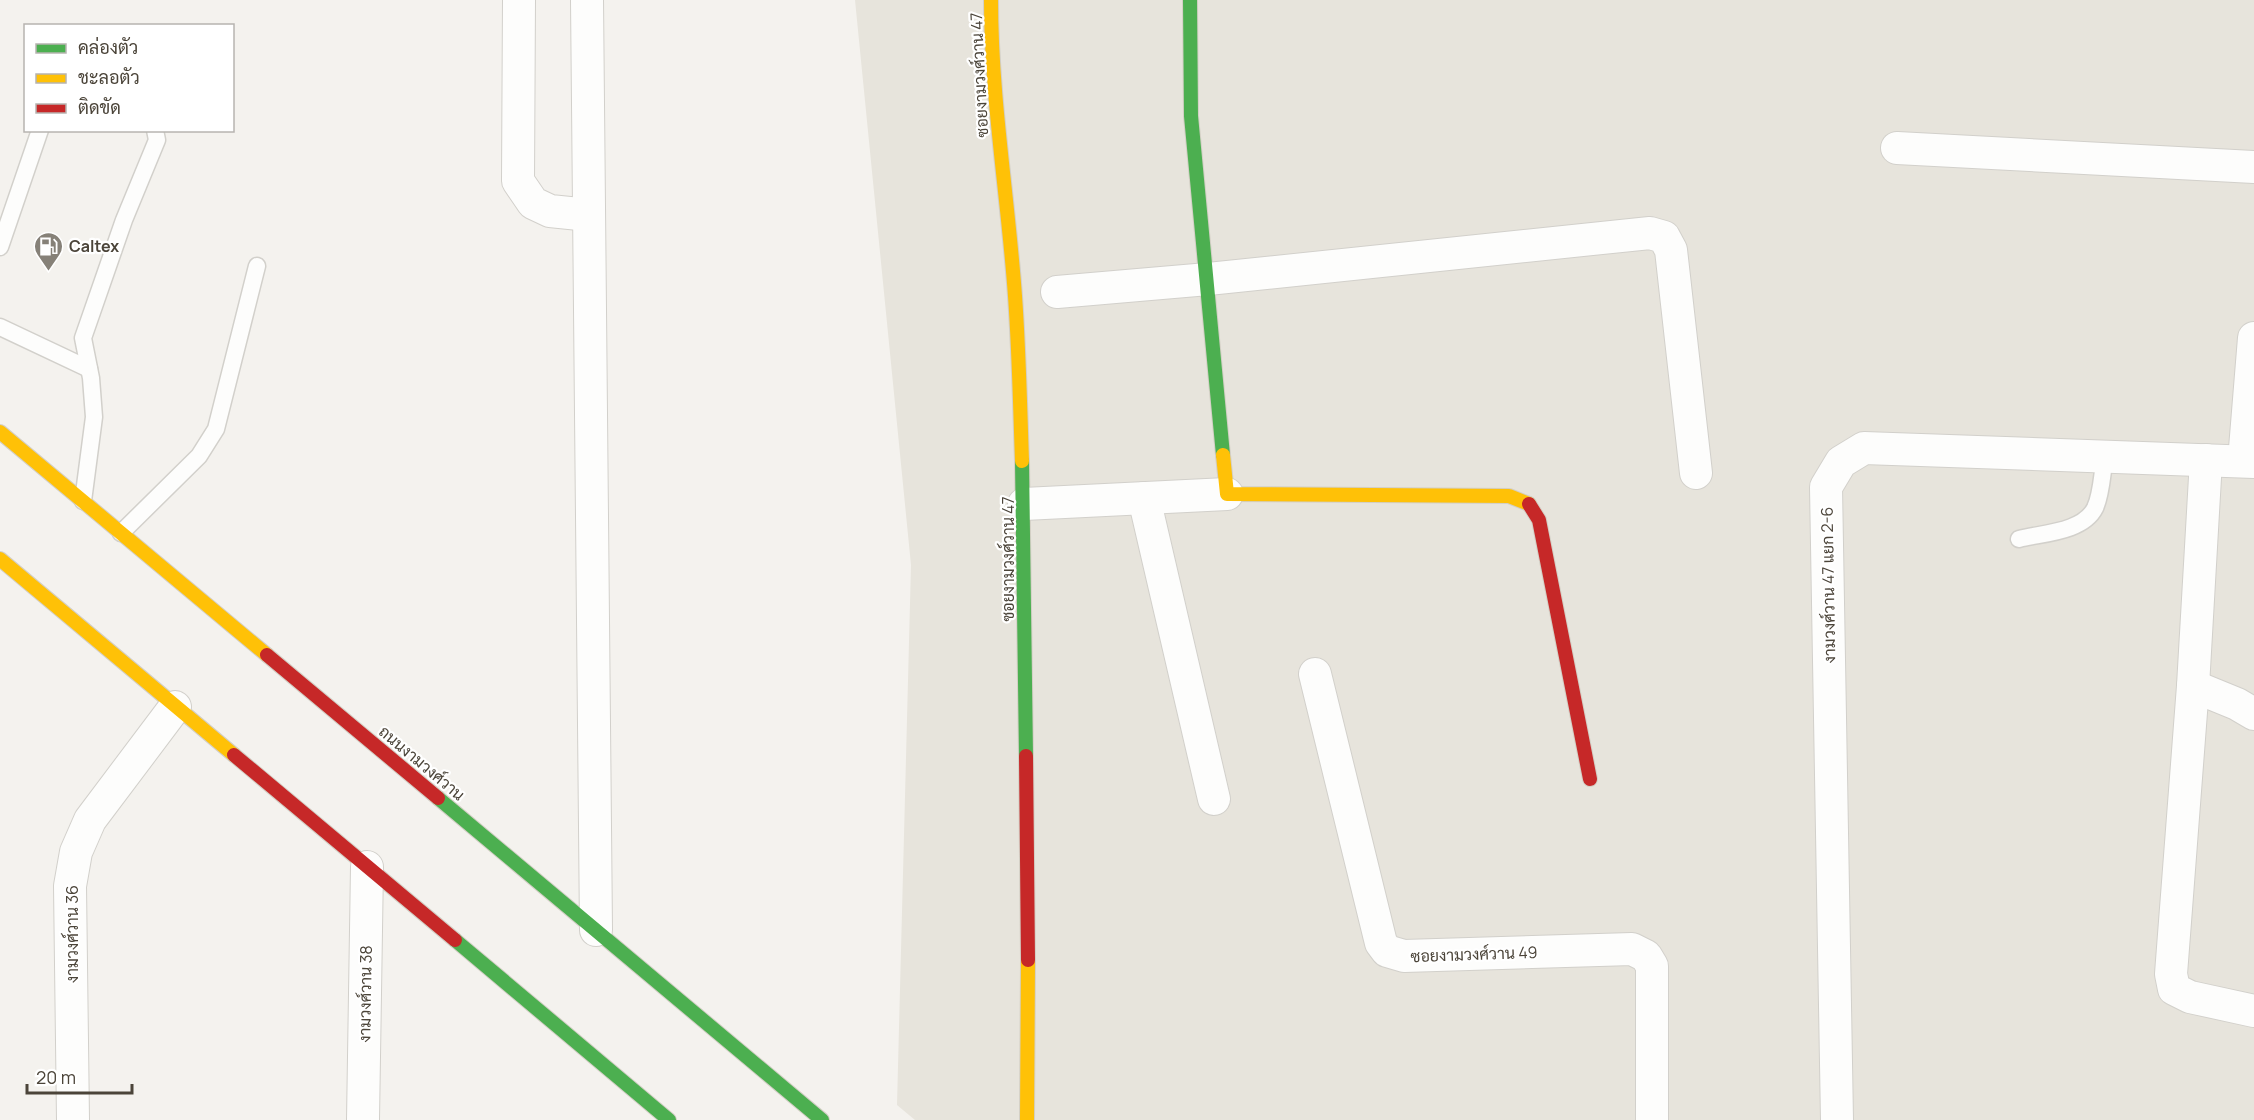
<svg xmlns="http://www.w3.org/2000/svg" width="2254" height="1120" font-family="Manrope,Sarabun,sans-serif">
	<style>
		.residential { fill: #e7e4dc }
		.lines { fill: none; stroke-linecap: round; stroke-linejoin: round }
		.lane-casing { stroke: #d2d0cb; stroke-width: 19 }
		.street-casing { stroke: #d2d0cb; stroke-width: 34 }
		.fast-casing { stroke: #d3cfc5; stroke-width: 16 }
		.slow-casing { stroke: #d3cfc5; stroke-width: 16 }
		.jam-casing { stroke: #d3cfc5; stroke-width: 16 }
		.lane { stroke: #fdfdfc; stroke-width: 16 }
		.street { stroke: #fdfdfc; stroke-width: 32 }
		.fast { stroke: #4caf50; stroke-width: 14 }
		.slow { stroke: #ffc107; stroke-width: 14 }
		.jam { stroke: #c62828; stroke-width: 14 }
		.labels { text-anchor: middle; stroke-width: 4.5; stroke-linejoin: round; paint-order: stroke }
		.street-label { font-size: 16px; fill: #4b4439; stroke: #fff }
		.poi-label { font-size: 16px; font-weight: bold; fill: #4b4439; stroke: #fff; text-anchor: start }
	</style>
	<rect width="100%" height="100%" fill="#f4f2ee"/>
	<path class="residential" d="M855,0H2254V1120H915L897,1105L911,565Z"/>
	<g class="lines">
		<defs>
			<g id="lane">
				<path d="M0,247L40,130"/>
				<path d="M0,327L89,369"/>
				<path d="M83,501L94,417L91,378L83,338L124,220L157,140L155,130"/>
				<path d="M121,533L199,456L216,429L257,266"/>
				<path d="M2019,539C2043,533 2083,532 2095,508C2102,493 2102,472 2105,457"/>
			</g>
			<g id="street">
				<path d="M519,0L518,181L533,203L550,211L589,215"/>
				<path d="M587,0L596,930"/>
				<path d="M1897,148L2254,167"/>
				<path d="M1057,292L1208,279L1650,233L1664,237L1671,250L1696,473"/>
				<path d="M2206,460L2193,686L2171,974L2174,989L2190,997L2254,1011"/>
				<path d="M2244,461L2254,338"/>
				<path d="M1144,498L1214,799"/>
				<path d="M1024,504L1227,494"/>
				<path d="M1315,674L1381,943L1387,951L1404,956L1632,949L1646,956L1652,966V1120"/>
				<path d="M2193,686L2237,704L2254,714"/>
				<path d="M73,1120L70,886L76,852L90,820L175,707"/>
				<path d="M363,1120L367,867"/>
				<path d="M1837,1120L1826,487L1841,462L1864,448L2254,462"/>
			</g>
			<g id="fast">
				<path d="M1190,0L1191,116L1223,455"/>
				<path d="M1022,461L1026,756"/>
				<path d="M438,798L822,1120"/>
				<path d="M455,940L669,1120"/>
			</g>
			<g id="slow">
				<path d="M991,0C991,99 1008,197 1015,296C1019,351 1020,406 1022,461"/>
				<path d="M0,432L267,655"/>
				<path d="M1223,455L1227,494L1509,496L1529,504"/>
				<path d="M0,559L234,755"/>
				<path d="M1027,1120L1028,960"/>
			</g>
			<g id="jam">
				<path d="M1529,504L1539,520L1590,779"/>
				<path d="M267,655L438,798"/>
				<path d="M234,755L455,940"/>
				<path d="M1026,756L1028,960"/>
			</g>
		</defs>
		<use href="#lane" class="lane-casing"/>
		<use href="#street" class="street-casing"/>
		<use href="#fast" class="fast-casing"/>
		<use href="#slow" class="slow-casing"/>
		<use href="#jam" class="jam-casing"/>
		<use href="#lane" class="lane"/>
		<use href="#street" class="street"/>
		<use href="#fast" class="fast"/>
		<use href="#slow" class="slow"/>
		<use href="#jam" class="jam"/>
	</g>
	<defs>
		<symbol id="fuel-pin" viewBox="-11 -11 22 30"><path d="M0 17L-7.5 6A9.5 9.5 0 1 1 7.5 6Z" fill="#868178" stroke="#fff"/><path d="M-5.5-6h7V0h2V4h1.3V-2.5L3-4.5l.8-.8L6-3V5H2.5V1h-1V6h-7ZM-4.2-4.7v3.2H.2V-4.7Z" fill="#fff"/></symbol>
	</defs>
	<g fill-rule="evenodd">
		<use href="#fuel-pin" x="32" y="230" width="33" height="45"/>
	</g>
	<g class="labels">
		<g class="street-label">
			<text transform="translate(979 75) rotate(-93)" y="6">ซอยงามวงศ์วาน 47</text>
			<text transform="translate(1008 559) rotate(-90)" y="6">ซอยงามวงศ์วาน 47</text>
			<text transform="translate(1828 585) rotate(-91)" y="6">งามวงศ์วาน 47 แยก 2-6</text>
			<text transform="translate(422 763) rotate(40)" y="6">ถนนงามวงศ์วาน</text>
			<text transform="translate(72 934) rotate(-90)" y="6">งามวงศ์วาน 36</text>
			<text transform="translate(1474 954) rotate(-2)" y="6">ซอยงามวงศ์วาน 49</text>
			<text transform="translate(365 994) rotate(-89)" y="6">งามวงศ์วาน 38</text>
		</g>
		<g class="poi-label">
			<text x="69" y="252">Caltex</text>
		</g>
	</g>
	<rect x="24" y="24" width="210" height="108" fill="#ffffff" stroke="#b7b4b0" stroke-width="1.5"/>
	<rect x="36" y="44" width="30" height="9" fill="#4caf50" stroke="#b7b4b0" stroke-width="1.5"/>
	<text x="78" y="54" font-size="18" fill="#4b4439">คล่องตัว</text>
	<rect x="36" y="74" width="30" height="9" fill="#ffc107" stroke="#b7b4b0" stroke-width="1.5"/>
	<text x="78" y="84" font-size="18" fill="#4b4439">ชะลอตัว</text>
	<rect x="36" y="104" width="30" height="9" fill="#c62828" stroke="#b7b4b0" stroke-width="1.5"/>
	<text x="78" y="114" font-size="18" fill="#4b4439">ติดขัด</text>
	<path d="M27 1084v9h105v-9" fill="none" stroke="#4b4439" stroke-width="3"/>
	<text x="36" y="1084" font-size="18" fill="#4b4439" stroke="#ffffff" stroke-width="4.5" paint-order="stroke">20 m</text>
</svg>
